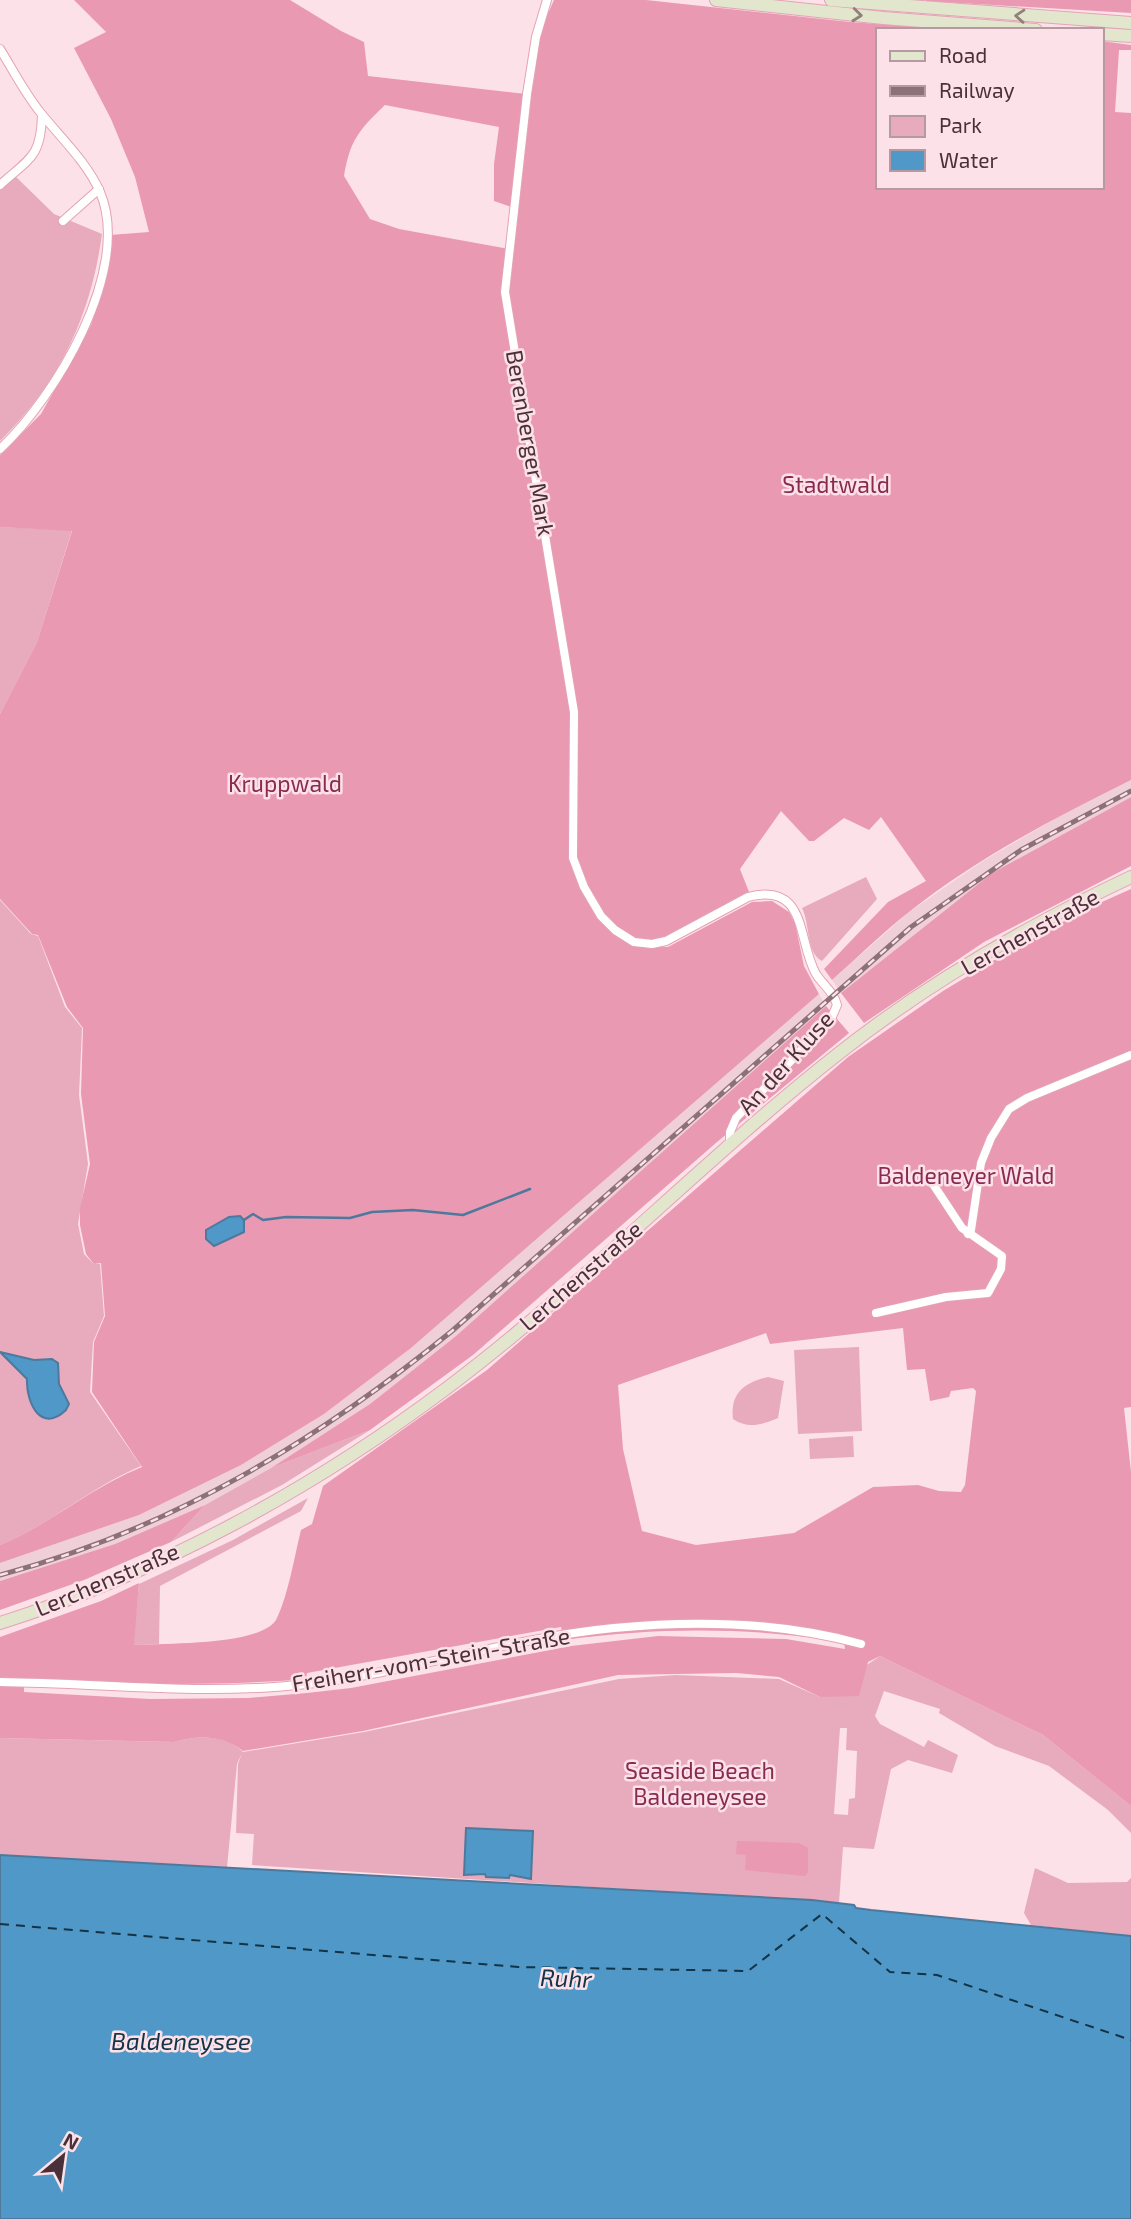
<svg xmlns="http://www.w3.org/2000/svg" width="1131" height="2219" font-family="'Exo 2',sans-serif">
	<style>
		.built { fill: #efd0d8 }
		.green { fill: #e8aabd; fill-rule: evenodd }
		.forest { fill: #ea99b3; fill-rule: evenodd }
		.water { fill: #4f98c7; stroke: #4e799c; stroke-width: 2 }
		.lines { fill: none; stroke-linecap: round; stroke-linejoin: round }
		.stream { stroke: #4e799c; stroke-width: 2.5 }
		.ferry { stroke: #133347; stroke-width: 2; stroke-dasharray: 9 7; stroke-linecap: butt }
		.minor-casing { stroke: #e4a3b7; stroke-width: 10 }
		.secondary-casing { stroke: #e4a3b7; stroke-width: 14 }
		.minor { stroke: #fff; stroke-width: 8 }
		.secondary { stroke: #e1e6cc; stroke-width: 12 }
		.rail-casing { stroke: #8c7179; stroke-width: 5 }
		.rail { stroke: #fde1e8; stroke-width: 2.5; stroke-dasharray: 8; stroke-linecap: butt }
		.oneway { stroke: #8e827b }
		.labels { text-anchor: middle; stroke-width: 5; stroke-linejoin: round; paint-order: stroke }
		.street-label { font-size: 23px; fill: #4a3038; stroke: #fde1e8 }
		.park-label { font-size: 23px; fill: #892b51; stroke: #fde1e8 }
		.water-label { font-size: 24px; font-style: italic; fill: #133347; stroke: #fde1e8 }
	</style>
	<rect width="100%" height="100%" fill="#fde1e8"/>
	<g class="built">
		<path d="M1131,780V797L992,873L841,993L832,980L909,912L983,861L1070,810Z"/>
		<path d="M819,994L826,1006L456,1336L370,1404L271,1468L205,1505L115,1544L0,1581V1563L139,1515L241,1465L324,1414L411,1348Z"/>
	</g>
	<g class="green">
		<path d="M15,176L54,214L102,234C91,316 59,383 0,441V190Z"/>
		<path d="M0,527L72,530L37,642L0,714Z"/>
		<path d="M866,877L877,899L822,961C806,953 810,923 802,908Z"/>
		<path d="M0,900L31,934L38,936L65,1007L82,1028L79,1095L88,1164L78,1224L84,1254L94,1264H100L104,1316L93,1342L90,1392L141,1466C91,1487 51,1524 0,1545Z"/>
		<path d="M859,1347L862,1431L798,1434L794,1350Z"/>
		<path d="M768,1377L784,1381L778,1418C762,1425 747,1429 733,1419C730,1394 743,1383 768,1377Z"/>
		<path d="M370,1430L282,1485L171,1542L205,1505L271,1468Z"/>
		<path d="M853,1436L854,1457L810,1459L809,1439Z"/>
		<path d="M308,1498L301,1511L160,1586L159,1644L133,1645L139,1584L233,1540Z"/>
		<path d="M880,1656L1043,1735L1131,1806V1833L1108,1810L1049,1766L995,1746L939,1713L940,1709L884,1691L875,1716L880,1724L924,1747L928,1740L958,1755L952,1773L908,1760L891,1769L874,1849L843,1847L839,1903L252,1865L254,1834L236,1833L238,1764L242,1753L237,1764L227,1867L0,1855V1738L174,1742C198,1735 226,1735 243,1752L364,1732L619,1679L676,1675L779,1679L820,1697ZM840,1728H847L846,1750L857,1751L855,1798L849,1799L848,1815L834,1814Z"/>
		<path d="M1035,1868L1068,1883L1127,1882L1131,1878V1936L1031,1925L1024,1913Z"/>
	</g>
	<g class="forest">
		<path d="M74,0H290L341,31L364,42L368,76L526,94L514,208L494,201V164L499,127L385,105C359,130 350,140 344,176L370,219L399,229L509,249L508,292L537,38L554,0H646L850,22L956,30H877V187H1101V41L1131,45V50H1119L1115,112L1131,113V780C1054,818 976,859 909,912C882,933 858,957 832,980L824,969L888,902L926,881L881,817L869,830L844,818L814,841H809L781,811L740,869L749,892C724,905 675,941 648,941C610,941 580,884 576,851C569,806 573,757 572,712L570,854L580,888L599,918L650,947H668L752,902L772,901L789,912L795,923L804,966L819,994L411,1348L324,1414L241,1465L139,1515L0,1563V1545C51,1524 91,1487 142,1467L92,1392L94,1342L105,1316L101,1263L94,1264L86,1254L80,1225V1208L90,1164L81,1094L83,1028L67,1007L38,935L32,934L0,899V714L37,642L72,531L0,527V455L41,414L91,325L105,280L110,235L149,232L135,177L111,119L74,48L106,32Z"/>
		<path d="M1131,0V13L926,1V0Z"/>
		<path d="M1131,797V866L984,942L864,1023L841,993L992,873Z"/>
		<path d="M1131,889V1407L1124,1408L1131,1472V1806L1043,1735L880,1656L868,1662L859,1696L820,1697L779,1677L736,1673L618,1675L363,1731L243,1751C222,1735 199,1735 174,1742L0,1738V1637L101,1601L139,1583L134,1645C162,1643 265,1646 277,1618C289,1592 294,1558 301,1530L312,1524L323,1486L487,1370L848,1057L943,991L1001,956L1084,910ZM903,1328L907,1370L925,1369L930,1401L949,1397L951,1391L973,1388L976,1391L965,1485L961,1492L939,1491L918,1485L873,1487L794,1533L696,1545L642,1531L623,1449L618,1385L766,1333L770,1344ZM561,1627L564,1640C658,1627 750,1627 844,1642L845,1649L786,1639L658,1636L571,1646L351,1688L307,1693L248,1698L150,1699L24,1692V1679C119,1684 212,1687 306,1679L307,1673Z"/>
		<path d="M826,1006L849,1033L717,1142L473,1355L370,1430L271,1468L370,1404L456,1336Z"/>
		<path d="M205,1505L171,1542L84,1580L0,1610V1581L115,1544Z"/>
		<path d="M737,1841L799,1843L808,1848V1872L805,1876L745,1870L746,1855L736,1854Z"/>
	</g>
	<g class="water">
		<path d="M240,1216L244,1220V1232L214,1246L206,1239V1230L229,1217Z"/>
		<path d="M0,1352L34,1360L52,1359L58,1363L59,1384L69,1404L66,1410C41,1434 26,1403 27,1379Z"/>
		<path d="M466,1828L533,1831L531,1879L510,1875L509,1878L486,1877L485,1874L464,1875Z"/>
		<path d="M0,1855L812,1900L854,1905L856,1908L871,1910L1131,1936V2219H0Z"/>
	</g>
	<g class="lines">
		<path class="stream" d="M244,1220L253,1214L263,1220L286,1217L350,1218L372,1212L413,1210L463,1215L530,1189"/>
		<path class="ferry" d="M0,1924L518,1967L748,1971L822,1914L890,1972L937,1975L1131,2040"/>
		<defs>
			<g id="minor">
				<path d="M547,0L536,37L527,94L505,292L574,712L573,858L584,887L601,916L615,930L634,942L652,944L666,941L748,897C808,881 797,941 816,974C822,984 834,992 837,1005L831,1019L736,1118L730,1132V1145"/>
				<path d="M0,49C13,70 24,92 40,112C60,137 87,162 100,192C133,269 55,398 0,449"/>
				<path d="M0,185C30,158 41,157 42,115"/>
				<path d="M63,221L99,189"/>
				<path d="M968,1234L971,1230L981,1163L991,1138L1009,1109L1027,1098L1131,1055"/>
				<path d="M876,1313L946,1297L988,1293L1001,1269L1002,1256L962,1228L929,1178"/>
				<path d="M0,1682C103,1683 204,1696 307,1684C410,1672 511,1638 614,1628C696,1620 782,1622 861,1644"/>
			</g>
			<g id="secondary">
				<path d="M716,0L883,18L1036,30"/>
				<path d="M831,0L1131,23"/>
				<path d="M1101,34L1131,36"/>
				<path d="M0,1623C159,1573 314,1488 447,1388C584,1285 703,1160 838,1054C926,984 1029,925 1131,877"/>
			</g>
		</defs>
		<use href="#minor" class="minor-casing"/>
		<use href="#secondary" class="secondary-casing"/>
		<use href="#minor" class="minor"/>
		<use href="#secondary" class="secondary"/>
		<defs>
			<path id="rail" d="M0,1575C170,1530 317,1441 452,1331L911,927L1021,850L1131,791"/>
		</defs>
		<use href="#rail" class="rail-casing"/>
		<use href="#rail" class="rail"/>
	</g>
	<defs><path id="oneway-chevron" d="M-2-3.5L2.5 0L-2 3.5" fill="none" stroke-width="1.6" stroke-linecap="round" stroke-linejoin="round" transform="scale(1.75)"/></defs>
	<g class="oneway">
		<use href="#oneway-chevron" transform="translate(857 15) rotate(6)"/>
		<use href="#oneway-chevron" transform="translate(1020 16) rotate(-176)"/>
	</g>
	<g class="labels">
		<g class="street-label">
			<text transform="translate(530 443) rotate(80)" y="8">Berenberger Mark</text>
			<text transform="translate(1030 932) rotate(-29)" y="8">Lerchenstraße</text>
			<text transform="translate(786 1063) rotate(-48)" y="8">An der Kluse</text>
			<text transform="translate(581 1276) rotate(-41)" y="8">Lerchenstraße</text>
			<text transform="translate(107 1580) rotate(-23)" y="8">Lerchenstraße</text>
			<text transform="translate(431 1660) rotate(-10)" y="8">Freiherr-vom-Stein-Straße</text>
		</g>
		<g class="park-label">
			<text x="836" y="493">Stadtwald</text>
			<text x="285" y="792">Kruppwald</text>
			<text x="966" y="1184">Baldeneyer Wald</text>
			<text x="700" y="1779">Seaside Beach<tspan x="700" dy="26">Baldeneysee</tspan></text>
		</g>
		<g class="water-label">
			<text transform="translate(566 1979) rotate(2)" y="8">Ruhr</text>
			<text x="181" y="2050">Baldeneysee</text>
		</g>
	</g>
	<rect x="876" y="28" width="228" height="161" fill="#fde1e8" stroke="#b59aa2" stroke-width="2"/>
	<rect x="890" y="51" width="35" height="10" fill="#e1e6cc" stroke="#b59aa2" stroke-width="2"/>
	<text x="939" y="63" font-size="21" fill="#4a3038">Road</text>
	<rect x="890" y="86" width="35" height="10" fill="#8c7179" stroke="#b59aa2" stroke-width="2"/>
	<text x="939" y="98" font-size="21" fill="#4a3038">Railway</text>
	<rect x="890" y="116" width="35" height="21" fill="#e8aabd" stroke="#b59aa2" stroke-width="2"/>
	<text x="939" y="133" font-size="21" fill="#4a3038">Park</text>
	<rect x="890" y="150" width="35" height="21" fill="#4f98c7" stroke="#b59aa2" stroke-width="2"/>
	<text x="939" y="168" font-size="21" fill="#4a3038">Water</text>
	<g transform="translate(63 2156) rotate(29)" stroke="#fde1e8" stroke-width="5" paint-order="stroke">
	<path d="M0-5L12 26L0 18L-12 26Z" fill="#4a3038"/>
	<text y="-10" font-size="19" font-weight="bold" text-anchor="middle" fill="#4a3038">N</text>
	</g>
</svg>
